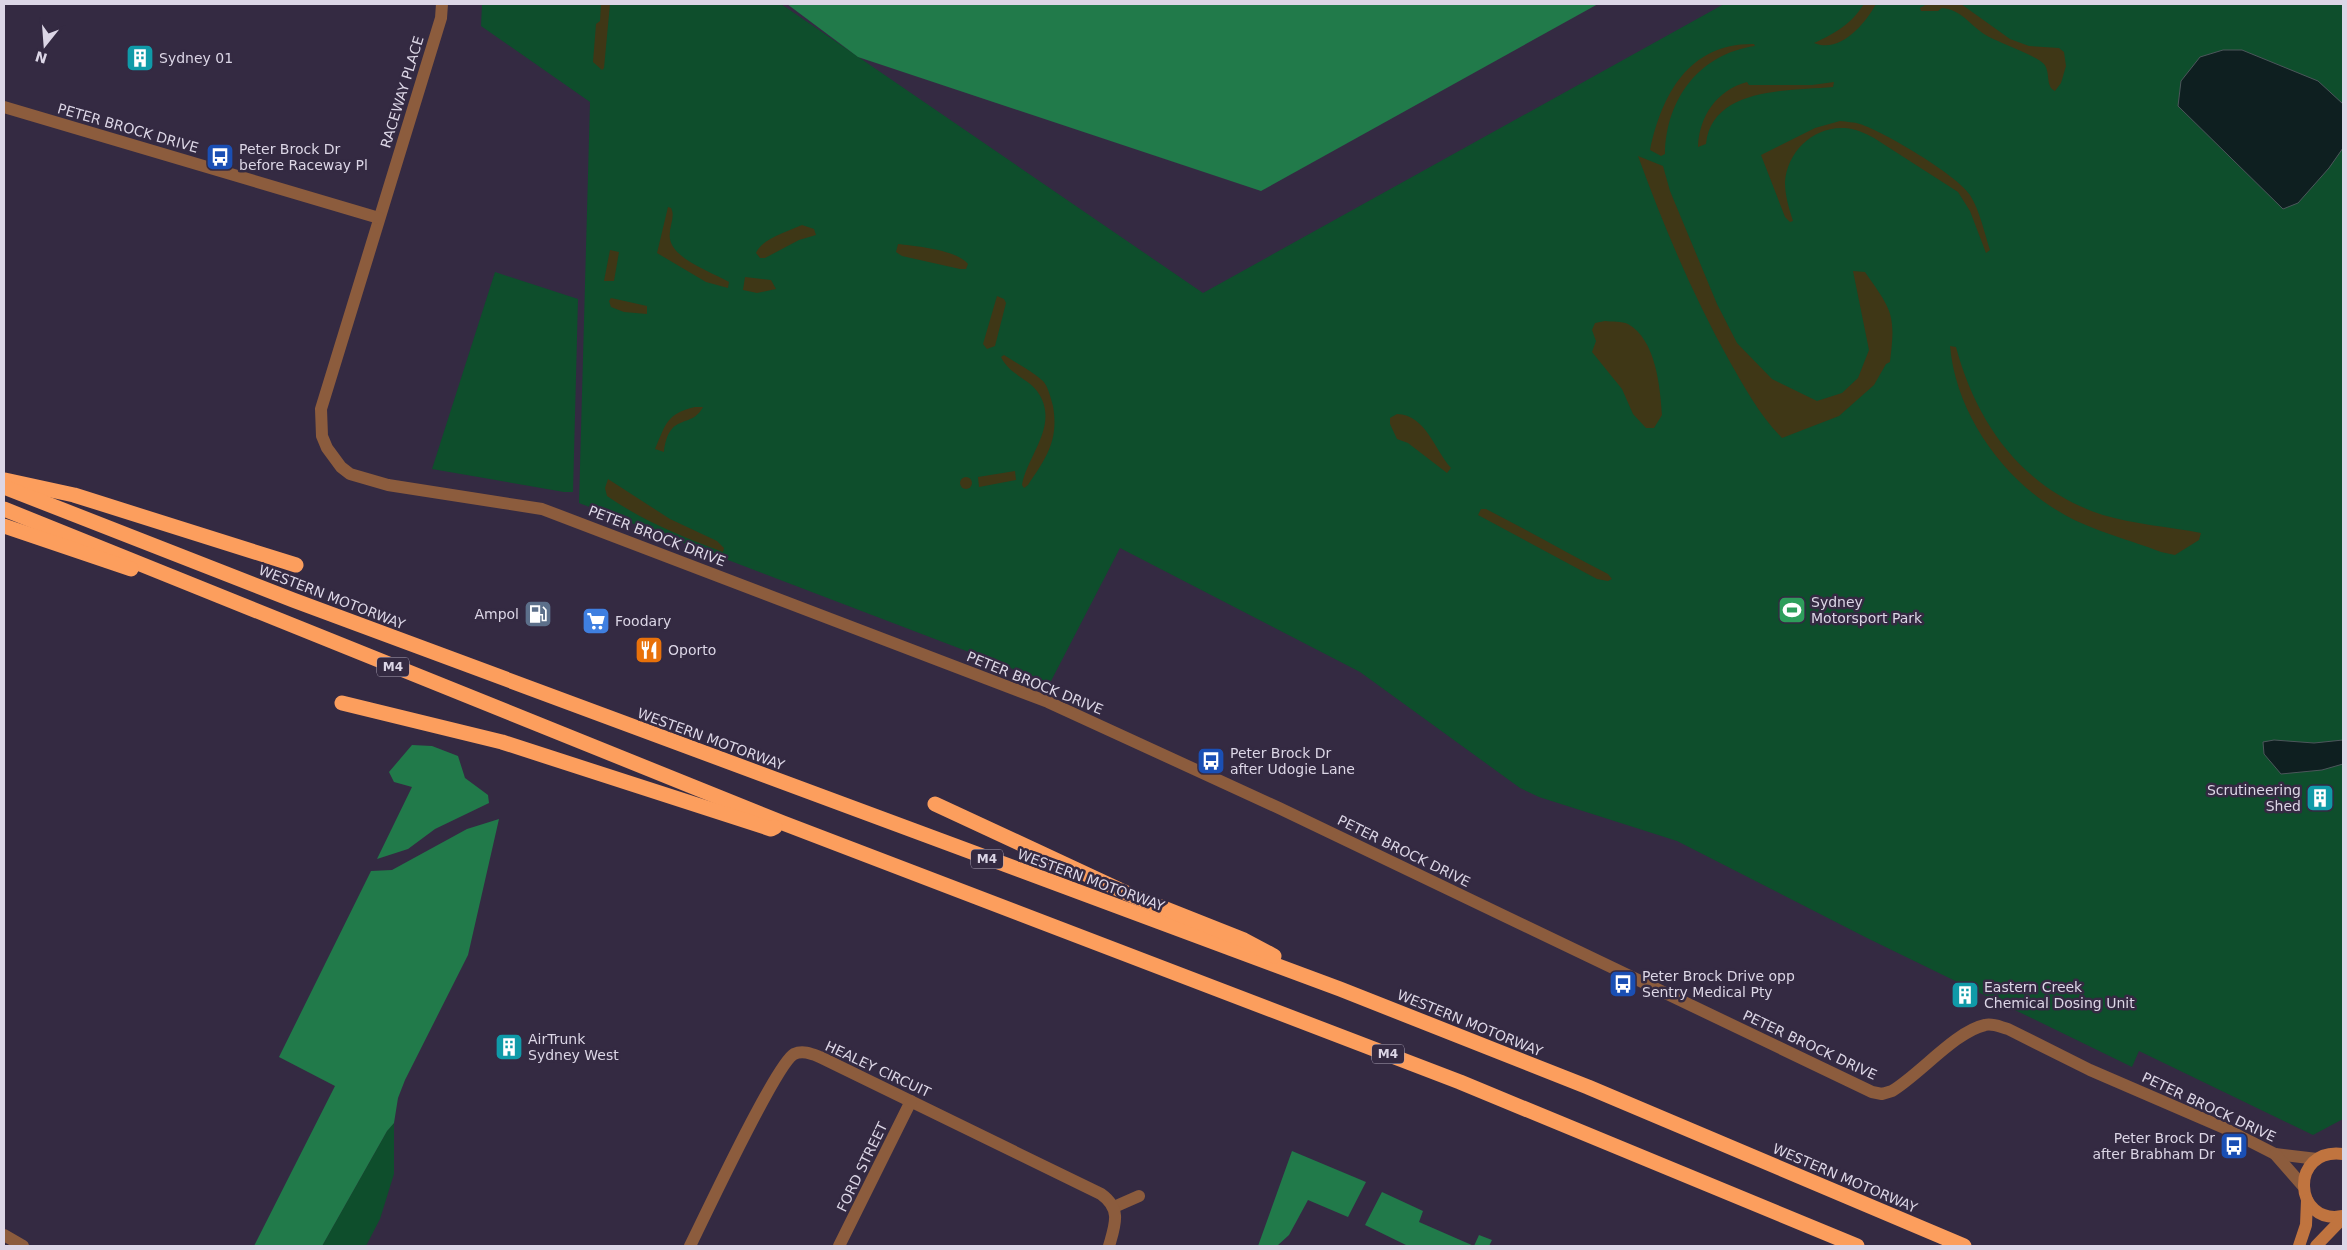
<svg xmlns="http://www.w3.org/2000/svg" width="2347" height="1250" font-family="'DejaVu Sans',sans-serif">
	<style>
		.green { fill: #0e4e2c }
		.forest { fill: #217a4a }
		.sand { fill: #3f3716 }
		.water { fill: #0e1f20; stroke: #4c565b }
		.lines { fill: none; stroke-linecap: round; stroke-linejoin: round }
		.minor { stroke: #8c5c3d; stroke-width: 12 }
		.secondary { stroke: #c0743f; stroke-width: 12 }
		.motorway { stroke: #fc9e5d; stroke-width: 15 }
		.labels { text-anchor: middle; stroke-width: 5; stroke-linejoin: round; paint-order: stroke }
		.shield { fill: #342a42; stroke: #aaa2b5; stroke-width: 1 }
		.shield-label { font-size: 12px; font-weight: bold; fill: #dcd6e6 }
		.poi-label { font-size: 14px; fill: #dcd6e6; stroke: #342a42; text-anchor: start }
		.street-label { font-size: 14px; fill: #dcd6e6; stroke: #342a42 }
	</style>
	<rect width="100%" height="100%" fill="#342a42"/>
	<g class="green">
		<path d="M482,4H781L1203,293L1724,4H2343V1119L2313,1135L2139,1051L2132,1067L1867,938L1677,841L1539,797L1520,788L1360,672L1120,548L1050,683L579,503L590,102L481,26Z"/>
		<path d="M495,272L578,299L573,492H564L432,469Z"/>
		<path d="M394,1123V1174L380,1219L366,1246H322L387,1131Z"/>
	</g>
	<g class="forest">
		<path d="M787,4H1598L1261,191L858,57Z"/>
		<path d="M412,745L432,746L458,756L465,778L488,795L489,803L435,829L408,849L377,859L412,787L394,782L389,772Z"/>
		<path d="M499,819L468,955L405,1080L398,1098L394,1123L387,1131L322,1246H254L335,1086L279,1057L371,871L392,870L467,829Z"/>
		<path d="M1292,1151L1366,1182L1348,1217L1308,1200L1289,1235L1277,1246H1258Z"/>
		<path d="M1382,1192L1423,1211L1419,1222L1474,1246L1479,1235L1492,1240L1489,1246H1408L1365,1225Z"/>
	</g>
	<g class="sand">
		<path d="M601,4H610L604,68L602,70L593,62L596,24L600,21Z"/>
		<path d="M1864,4H1876C1865,24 1840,54 1814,43C1836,33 1851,24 1864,4Z"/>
		<path d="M1927,4H1961L2010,39L2029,46L2059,48L2064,52L2066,66L2061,83L2055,91C2045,86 2051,73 2044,64C2036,55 1998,43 1984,34C1969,24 1962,10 1942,8L1938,11H1921L1920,8Z"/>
		<path d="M1754,44L1755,46C1699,54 1666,99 1665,154L1661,156L1650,150C1662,94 1689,43 1754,44Z"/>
		<path d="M1747,82L1749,85H1812L1834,82L1833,87C1789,91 1712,87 1706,144L1698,147C1699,116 1717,90 1747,82Z"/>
		<path d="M1840,121C1847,122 1854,122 1860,124C1884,132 1956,174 1970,195C1980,211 1984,232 1990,250L1986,253L1970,211L1958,192L1874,138C1865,133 1856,129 1845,128C1813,126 1787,152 1785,182C1785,196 1789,208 1793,221L1790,222L1785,217L1761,155L1815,128Z"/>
		<path d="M1638,156L1663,166L1670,191L1717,304L1737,343L1772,379L1817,401L1842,393L1858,378L1869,350L1853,271L1865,272C1892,311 1896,313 1890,362L1886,364L1874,385L1839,416L1782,438C1760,416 1745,388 1730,362C1693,296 1664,227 1638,156Z"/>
		<path d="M668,207L671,208C676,217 668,228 670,239C674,260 712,272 729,282L728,288L706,282L657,253Z"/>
		<path d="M802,225L814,229L816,235L799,240L765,258H760L756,253C761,239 789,231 802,225Z"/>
		<path d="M898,244C916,246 957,250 968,264L966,269H960L902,256L896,252Z"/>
		<path d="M610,250L619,252L614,281H604Z"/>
		<path d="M745,277L771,280L776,289L757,293L743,290Z"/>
		<path d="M997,296L1004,299L1006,303L995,346L987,349L983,344Z"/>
		<path d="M611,298L647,306V314L624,312L611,307L609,301Z"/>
		<path d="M1605,321C1612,322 1622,321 1628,324C1656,340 1660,386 1662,415L1654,428H1646L1633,414L1622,389L1592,352L1596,341L1592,330L1595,323Z"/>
		<path d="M1950,346L1956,347C1977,425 2024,490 2103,515C2132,524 2171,527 2201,533L2199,540L2175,555L2161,552C2133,541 2091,530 2065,515C2005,482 1956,415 1950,346Z"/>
		<path d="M1004,355C1016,363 1032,371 1043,381C1048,386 1051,399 1053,406C1059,441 1046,458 1028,485L1024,488L1022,485C1027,455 1061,424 1037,391C1026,377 1010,375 1001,357Z"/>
		<path d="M695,407H703C691,430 669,411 664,452L655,449C666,424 666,414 695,407Z"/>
		<path d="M1397,414C1426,415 1434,449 1451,468L1447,473L1408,443L1397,439L1390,424V418Z"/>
		<path d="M1015,471L1016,480L979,487L978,477Z"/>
		<circle cx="966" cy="483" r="6"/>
		<path d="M608,479L670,519L717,541L724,548L723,552C683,537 643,521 607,496L605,488Z"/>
		<path d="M1481,509H1486C1527,530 1567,553 1608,574L1612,579L1608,581L1597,579L1478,515Z"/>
	</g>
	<g class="water">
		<path d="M2223,50H2242L2318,81L2343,104V148L2329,168L2298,203L2283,209L2178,106L2181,81L2200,57Z"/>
		<path d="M2274,740L2314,743L2343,740V764L2322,770L2281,774L2264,754L2263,742Z"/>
	</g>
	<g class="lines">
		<g class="minor">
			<path d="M442,4L441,18L321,409L322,436L327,448L341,467L350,474L388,485L542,509L1048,702L1279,808L1872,1092L1882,1094L1892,1091C1919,1075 1956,1031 1985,1025C1993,1023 2000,1027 2008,1029L2090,1070L2222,1127L2275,1154L2317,1159"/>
			<path d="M4,107L379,218"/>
			<path d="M2275,1154L2303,1186"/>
			<path d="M1114,1207L1139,1196"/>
			<path d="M4,1235L23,1246"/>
			<path d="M690,1246C704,1218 776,1064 794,1054C803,1050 812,1054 820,1057L1101,1194C1122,1209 1115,1225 1109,1246"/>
			<path d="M839,1246L911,1101"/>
		</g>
		<g class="secondary">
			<path d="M2343,1154C2289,1147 2293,1226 2343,1216"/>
			<path d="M2299,1246L2306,1225L2307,1200"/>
			<path d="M2316,1246L2343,1218"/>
		</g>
		<g class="motorway">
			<path d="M5,480L74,495L296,565"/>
			<path d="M4,487L293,600L1340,989L1588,1087L1964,1246"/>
			<path d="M4,509L783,823L1460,1082L1857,1246"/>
			<path d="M4,526L131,569"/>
			<path d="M342,703L502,742L771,829L775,827"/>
			<path d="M935,804L1133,896L1244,940L1274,956"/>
		</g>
	</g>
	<defs>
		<symbol id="building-square" viewBox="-11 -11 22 22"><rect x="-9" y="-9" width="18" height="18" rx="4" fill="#0f9aa8" stroke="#342a42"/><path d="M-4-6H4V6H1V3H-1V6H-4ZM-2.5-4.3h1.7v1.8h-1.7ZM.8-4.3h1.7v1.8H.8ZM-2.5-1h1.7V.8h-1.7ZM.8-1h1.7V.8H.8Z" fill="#fff"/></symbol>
		<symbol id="bus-square" viewBox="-11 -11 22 22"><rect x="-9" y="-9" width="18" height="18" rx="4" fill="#1a4fb4" stroke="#342a42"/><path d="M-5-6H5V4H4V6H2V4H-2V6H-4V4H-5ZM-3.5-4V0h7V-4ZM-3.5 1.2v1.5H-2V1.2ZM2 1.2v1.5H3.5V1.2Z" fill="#fff"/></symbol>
		<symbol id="stadium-square" viewBox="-11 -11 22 22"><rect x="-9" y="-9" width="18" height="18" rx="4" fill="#2e9e5b" stroke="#342a42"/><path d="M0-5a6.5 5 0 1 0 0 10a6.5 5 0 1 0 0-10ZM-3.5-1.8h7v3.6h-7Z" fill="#fff"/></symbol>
		<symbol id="fuel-square" viewBox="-11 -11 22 22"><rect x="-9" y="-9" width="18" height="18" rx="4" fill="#5c6f8a" stroke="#342a42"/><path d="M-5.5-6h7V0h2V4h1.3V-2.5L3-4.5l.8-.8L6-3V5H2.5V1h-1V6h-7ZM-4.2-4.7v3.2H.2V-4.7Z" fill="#fff"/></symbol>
		<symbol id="supermarket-square" viewBox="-11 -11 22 22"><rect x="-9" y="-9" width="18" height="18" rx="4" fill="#3f7fe0" stroke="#342a42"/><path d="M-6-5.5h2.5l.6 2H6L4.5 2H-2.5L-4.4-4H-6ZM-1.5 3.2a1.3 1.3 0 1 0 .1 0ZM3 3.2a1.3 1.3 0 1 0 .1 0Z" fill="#fff"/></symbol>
		<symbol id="restaurant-square" viewBox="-11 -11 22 22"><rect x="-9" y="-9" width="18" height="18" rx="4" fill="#e8710a" stroke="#342a42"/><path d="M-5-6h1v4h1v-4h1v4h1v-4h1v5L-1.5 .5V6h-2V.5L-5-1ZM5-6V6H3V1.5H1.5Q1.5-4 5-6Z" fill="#fff"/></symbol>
	</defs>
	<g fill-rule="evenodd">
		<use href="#building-square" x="124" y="42" width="32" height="32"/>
		<use href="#bus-square" x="204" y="141" width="32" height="32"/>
		<use href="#stadium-square" x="1776" y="594" width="32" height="32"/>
		<use href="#fuel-square" x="522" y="598" width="32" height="32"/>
		<use href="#supermarket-square" x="580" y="605" width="32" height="32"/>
		<use href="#restaurant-square" x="633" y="634" width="32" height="32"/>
		<use href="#bus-square" x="1195" y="745" width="32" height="32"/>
		<use href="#building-square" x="2304" y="782" width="32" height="32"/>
		<use href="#bus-square" x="1607" y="968" width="32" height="32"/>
		<use href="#building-square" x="1949" y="979" width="32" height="32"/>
		<use href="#building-square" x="493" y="1031" width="32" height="32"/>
		<use href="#bus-square" x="2218" y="1130" width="32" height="32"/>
	</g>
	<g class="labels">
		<g class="shield">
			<rect x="377" y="657.5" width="32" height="19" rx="4"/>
			<rect x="971" y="849.5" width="32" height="19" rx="4"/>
			<rect x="1372" y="1044.5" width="32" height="19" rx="4"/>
		</g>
		<g class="shield-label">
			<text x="393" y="671">M4</text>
			<text x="987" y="863">M4</text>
			<text x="1388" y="1058">M4</text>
		</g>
		<g class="poi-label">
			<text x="159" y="63">Sydney 01</text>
			<text x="239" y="154">Peter Brock Dr<tspan x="239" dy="16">before Raceway Pl</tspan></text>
			<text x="1811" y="607">Sydney<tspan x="1811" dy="16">Motorsport Park</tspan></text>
			<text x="519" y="619" text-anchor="end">Ampol</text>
			<text x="615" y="626">Foodary</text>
			<text x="668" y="655">Oporto</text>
			<text x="1230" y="758">Peter Brock Dr<tspan x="1230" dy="16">after Udogie Lane</tspan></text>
			<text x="2301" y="795" text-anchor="end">Scrutineering<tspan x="2301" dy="16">Shed</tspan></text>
			<text x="1642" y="981">Peter Brock Drive opp<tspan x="1642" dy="16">Sentry Medical Pty</tspan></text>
			<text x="1984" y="992">Eastern Creek<tspan x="1984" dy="16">Chemical Dosing Unit</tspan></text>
			<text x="528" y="1044">AirTrunk<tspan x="528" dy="16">Sydney West</tspan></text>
			<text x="2215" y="1143" text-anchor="end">Peter Brock Dr<tspan x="2215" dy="16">after Brabham Dr</tspan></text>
		</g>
		<g class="street-label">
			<text transform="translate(402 92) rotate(-73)" y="5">RACEWAY PLACE</text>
			<text transform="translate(128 128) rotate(16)" y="5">PETER BROCK DRIVE</text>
			<text transform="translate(657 536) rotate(21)" y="5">PETER BROCK DRIVE</text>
			<text transform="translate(332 597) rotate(21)" y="5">WESTERN MOTORWAY</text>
			<text transform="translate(1035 683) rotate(22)" y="5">PETER BROCK DRIVE</text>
			<text transform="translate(711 739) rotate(20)" y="5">WESTERN MOTORWAY</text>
			<text transform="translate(1404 851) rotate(26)" y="5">PETER BROCK DRIVE</text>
			<text transform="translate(1091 880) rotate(20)" y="5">WESTERN MOTORWAY</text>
			<text transform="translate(1470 1023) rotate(22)" y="5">WESTERN MOTORWAY</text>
			<text transform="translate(1810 1045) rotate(25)" y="5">PETER BROCK DRIVE</text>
			<text transform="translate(878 1069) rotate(25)" y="5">HEALEY CIRCUIT</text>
			<text transform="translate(2209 1107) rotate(25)" y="5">PETER BROCK DRIVE</text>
			<text transform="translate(862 1167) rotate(-64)" y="5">FORD STREET</text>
			<text transform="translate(1845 1178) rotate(23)" y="5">WESTERN MOTORWAY</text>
		</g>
	</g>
	<rect width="2347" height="1250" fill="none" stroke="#dcd6e6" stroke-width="10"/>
	<g transform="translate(45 45) rotate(197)" stroke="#342a42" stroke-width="4" paint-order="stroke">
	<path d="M0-4L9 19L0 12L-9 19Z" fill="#dcd6e6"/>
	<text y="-8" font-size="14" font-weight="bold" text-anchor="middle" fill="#dcd6e6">N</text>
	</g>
</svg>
